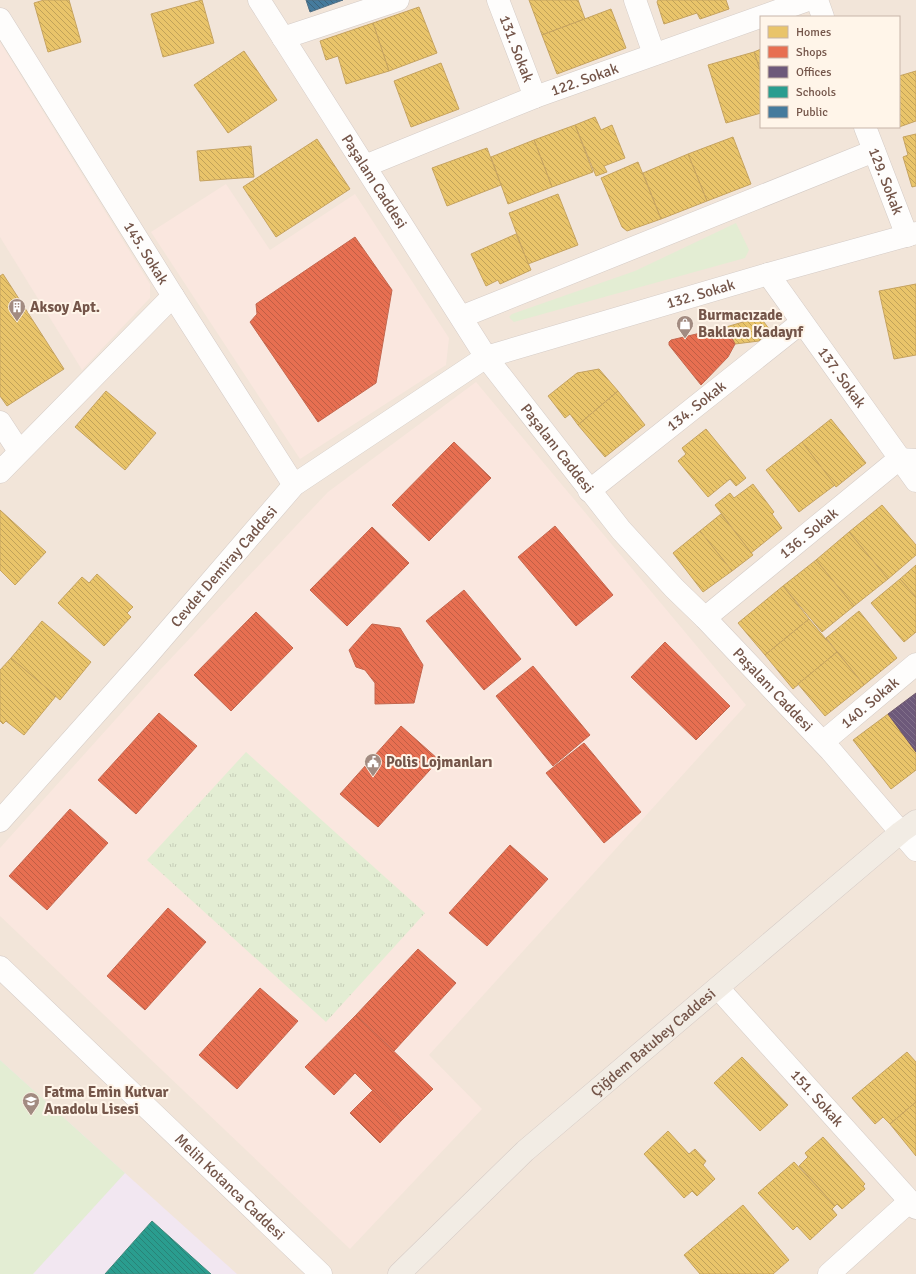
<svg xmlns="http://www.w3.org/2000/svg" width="916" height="1274" font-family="Signika,sans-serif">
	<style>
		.residential { fill: #f2e5d9; fill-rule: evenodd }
		.commercial { fill: #fae7df }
		.education { fill: #f2e7f1 }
		.green { fill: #e3edd3 }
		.park { fill: url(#park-tufts) }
		.homes { fill: url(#homes-back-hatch); stroke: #c6a360 }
		.shops { fill: url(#shops-back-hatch); stroke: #c4674f }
		.offices { fill: url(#offices-back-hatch); stroke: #6f586b }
		.schools { fill: url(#schools-back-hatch); stroke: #40877a }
		.public { fill: url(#public-back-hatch); stroke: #537084 }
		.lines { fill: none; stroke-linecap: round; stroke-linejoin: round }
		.minor-casing { stroke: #d4cbc6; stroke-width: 23 }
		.major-casing { stroke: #d5cac5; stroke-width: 23 }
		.minor { stroke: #fefdfc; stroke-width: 22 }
		.major { stroke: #f2ece4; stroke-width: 22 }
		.labels { text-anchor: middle; stroke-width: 4; stroke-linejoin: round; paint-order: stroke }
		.street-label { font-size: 15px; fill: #745549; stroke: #fff5e9 }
		.poi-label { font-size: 15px; font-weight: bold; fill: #745549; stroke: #fff5e9; text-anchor: start }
	</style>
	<defs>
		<pattern id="park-tufts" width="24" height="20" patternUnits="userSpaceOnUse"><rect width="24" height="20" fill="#e3edd3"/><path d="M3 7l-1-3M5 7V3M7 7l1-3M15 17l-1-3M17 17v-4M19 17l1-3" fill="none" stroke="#c6cdb7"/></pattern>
		<pattern id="homes-back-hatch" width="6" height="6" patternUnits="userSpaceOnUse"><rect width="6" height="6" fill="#e9c46a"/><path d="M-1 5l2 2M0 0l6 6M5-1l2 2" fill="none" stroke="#c1a259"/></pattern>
		<pattern id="shops-back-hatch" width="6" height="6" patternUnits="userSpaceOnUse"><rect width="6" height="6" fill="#e76f51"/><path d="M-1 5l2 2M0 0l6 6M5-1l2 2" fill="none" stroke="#c05e45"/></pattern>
		<pattern id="offices-back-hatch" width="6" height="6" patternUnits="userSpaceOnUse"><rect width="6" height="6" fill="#6d597a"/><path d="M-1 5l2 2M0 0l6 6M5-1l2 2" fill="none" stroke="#82708a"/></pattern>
		<pattern id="schools-back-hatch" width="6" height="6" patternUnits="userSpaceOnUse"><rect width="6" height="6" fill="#2a9d8f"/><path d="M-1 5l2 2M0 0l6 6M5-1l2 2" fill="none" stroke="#298377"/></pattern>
		<pattern id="public-back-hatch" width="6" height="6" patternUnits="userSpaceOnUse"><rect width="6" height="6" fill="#457b9d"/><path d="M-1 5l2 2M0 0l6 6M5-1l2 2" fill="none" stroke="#3c637b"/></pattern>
	</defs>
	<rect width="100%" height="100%" fill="#f6f0e9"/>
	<path class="residential" d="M0,0H916V1274H0ZM761,17H899V127H761Z"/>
	<g class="commercial">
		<path d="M0,42L150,284V298L82,370L0,237Z"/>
		<path d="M226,184L270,250L355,194L449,338L446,365L300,459L151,232Z"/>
		<path d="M476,382L746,705L429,1055L482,1109L350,1249L0,916V848L160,670L328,492Z"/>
	</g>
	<path class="education" d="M0,1060L125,1173L237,1274H0Z"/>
	<g class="green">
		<path d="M736,223L749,250L745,258L514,322L509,317L512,314L635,271Z"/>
		<path d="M0,1060L125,1173L33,1274H0Z"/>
	</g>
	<path class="park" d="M246,752L425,913L326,1022L147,860Z"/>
	<g class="homes">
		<path d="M44,0H69L81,42L48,52L34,3Z"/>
		<path d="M202,0L214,43L163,57L151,14Z"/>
		<path d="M529,0H578L585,19L542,35Z"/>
		<path d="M658,0H726L729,9L700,19L697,13L664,24L657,2Z"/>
		<path d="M419,7L437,53L389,71L373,23Z"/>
		<path d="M611,9L626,48L557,74L542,35Z"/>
		<path d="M373,23L389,71L346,84L338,56L326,60L320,41Z"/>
		<path d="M761,49V73L754,52Z"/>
		<path d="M244,51L277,100L228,133L194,85Z"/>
		<path d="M754,52L761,73V113L726,123L708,65Z"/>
		<path d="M441,63L459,109L411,127L394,81Z"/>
		<path d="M916,71V121L899,127V76Z"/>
		<path d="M595,117L601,130L612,125L625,158L604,166L607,172L596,176L575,125Z"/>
		<path d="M575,125L593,172L552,187L534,140Z"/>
		<path d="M916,134V186L912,187L903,157L908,155L903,137Z"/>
		<path d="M733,137L751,184L707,201L688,154Z"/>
		<path d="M317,139L350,189L276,237L243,187Z"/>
		<path d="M534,140L552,187L508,204L491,157Z"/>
		<path d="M251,146L254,177L200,181L197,151Z"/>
		<path d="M487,148L501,185L447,206L432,168Z"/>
		<path d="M688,154L707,201L661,219L643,173Z"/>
		<path d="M638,162L661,219L627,231L622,227L601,178Z"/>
		<path d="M558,194L578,245L528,264L509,213Z"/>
		<path d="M516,234L531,270L500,284L498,280L486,286L471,254Z"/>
		<path d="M3,274L64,369L7,406L0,396V276Z"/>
		<path d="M916,284V355L894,359L879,291Z"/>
		<path d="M760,317L770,330L759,341L735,344L726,327Z"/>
		<path d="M599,369L618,391L578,425L570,414L565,418L548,396L577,373Z"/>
		<path d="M106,391L156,433L125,470L75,427Z"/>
		<path d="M618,391L645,425L605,457L578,425Z"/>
		<path d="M831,419L866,463L836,487L802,442Z"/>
		<path d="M706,429L746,478L736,486L730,479L708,497L678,461L686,454L682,448Z"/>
		<path d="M802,442L835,485L799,512L766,470Z"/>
		<path d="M753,484L774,512L772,514L782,528L751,553L715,505L730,493L734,498Z"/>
		<path d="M882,505L916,545V555L888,579L849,532Z"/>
		<path d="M0,510L46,552L15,585L0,570Z"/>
		<path d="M721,514L753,555L732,571L700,531Z"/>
		<path d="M700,531L732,571L703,592L673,553Z"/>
		<path d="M849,532L888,579L854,606L816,560Z"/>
		<path d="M816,560L854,606L822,632L783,586Z"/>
		<path d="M916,565V597L900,579Z"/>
		<path d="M97,574L133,607L127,613L131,617L104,646L58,603L82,577L89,583Z"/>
		<path d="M900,579L916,597V632L904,642L871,603Z"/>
		<path d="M783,586L809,619L765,655L738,623Z"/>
		<path d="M859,611L897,658L864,685L826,638Z"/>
		<path d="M809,619L837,652L793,689L765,655Z"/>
		<path d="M42,621L91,662L60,700L11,658Z"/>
		<path d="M837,652L864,685L825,716L798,684Z"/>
		<path d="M11,658L56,696L24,735L6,721L3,724L0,721V670Z"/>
		<path d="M888,714L916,752V770L891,789L853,740Z"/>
		<path d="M907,1052L916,1062V1102L890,1124L883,1117L875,1124L852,1098Z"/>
		<path d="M742,1057L788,1105L760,1131L714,1083Z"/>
		<path d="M916,1102V1156L890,1124Z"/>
		<path d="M668,1131L689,1154L695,1149L706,1161L703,1165L715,1179L697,1196L692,1191L684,1198L644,1154Z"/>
		<path d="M823,1137L865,1184L863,1186L865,1189L842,1209L837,1204L835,1206L799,1166L808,1157L805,1153Z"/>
		<path d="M794,1162L835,1206L832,1209L837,1215L810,1240L797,1226L793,1230L758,1193Z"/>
		<path d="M743,1205L789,1260L773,1274H700L684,1255Z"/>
	</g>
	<g class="shops">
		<path d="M355,237L392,290L376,383L318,422L250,322L257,314L256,304Z"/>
		<path d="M726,327L735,344L728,357L701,385L669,345V342L671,340Z"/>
		<path d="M454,442L491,478L429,541L392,505Z"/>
		<path d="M555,526L613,595L576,626L518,557Z"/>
		<path d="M372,527L409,563L347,626L310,590Z"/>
		<path d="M464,590L521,659L484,690L426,621Z"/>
		<path d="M256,612L293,648L231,711L194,675Z"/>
		<path d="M372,624L400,628L423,665L414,703L375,704V683L365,670L356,667L349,650Z"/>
		<path d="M665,642L730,706L696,740L631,677Z"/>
		<path d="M533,666L590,735L553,766L496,696Z"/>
		<path d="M159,713L197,746L136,814L98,780Z"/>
		<path d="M401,726L439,760L378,827L340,794Z"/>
		<path d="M584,743L641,812L604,843L546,773Z"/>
		<path d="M70,809L108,843L47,910L9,876Z"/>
		<path d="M510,845L548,879L487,946L449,913Z"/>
		<path d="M168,908L206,942L145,1010L107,976Z"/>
		<path d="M418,949L456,983L394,1051L356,1015Z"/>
		<path d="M260,988L298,1021L237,1089L199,1055Z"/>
		<path d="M356,1015L433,1089L402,1120L355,1073L334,1095L305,1067Z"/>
		<path d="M373,1090L402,1120L380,1143L350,1113Z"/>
	</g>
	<path class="offices" d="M916,693V752L888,714Z"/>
	<path class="schools" d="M152,1221L211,1274H105Z"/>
	<path class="public" d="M306,0H343L310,12Z"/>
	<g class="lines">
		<defs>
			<g id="minor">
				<path id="s1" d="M259,0L486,357L621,530L674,588L705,618L831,751L916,850"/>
				<path id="s2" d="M498,0L535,97"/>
				<path d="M635,0L654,54"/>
				<path d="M817,0L823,17"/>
				<path id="s3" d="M0,19L173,296L294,485"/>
				<path d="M283,38L398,0"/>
				<path id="s4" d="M865,127L907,236"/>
				<path id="s5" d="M365,166L535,97L808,0"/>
				<path id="s6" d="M768,274L916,481"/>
				<path d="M461,317L874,151"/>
				<path d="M0,422L19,451"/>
				<path d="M0,472L173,296"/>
				<path id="s7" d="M589,491L802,322"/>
				<path id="s8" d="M705,618L899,459L916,460"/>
				<path id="s9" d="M823,742L916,664"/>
				<path id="s10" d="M0,821L146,657L294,485L486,357L768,274L916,233"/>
				<path id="s11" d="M0,967L321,1274"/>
				<path id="s12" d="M718,988L916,1208"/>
				<path d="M829,1274L910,1201"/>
			</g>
			<g id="major">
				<path id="s13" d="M399,1274L525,1151L901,832L916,821"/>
			</g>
		</defs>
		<use href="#minor" class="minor-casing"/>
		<use href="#major" class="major-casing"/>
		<use href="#minor" class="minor"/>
		<use href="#major" class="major"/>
	</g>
	<defs>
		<symbol id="building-pin" viewBox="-11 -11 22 30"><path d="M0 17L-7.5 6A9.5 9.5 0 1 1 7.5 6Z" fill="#a28b81" stroke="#fff5e9"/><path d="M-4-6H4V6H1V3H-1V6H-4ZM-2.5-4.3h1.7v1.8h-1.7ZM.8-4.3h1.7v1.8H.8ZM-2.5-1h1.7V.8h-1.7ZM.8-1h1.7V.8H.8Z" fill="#fff"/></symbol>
		<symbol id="shop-pin" viewBox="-11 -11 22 30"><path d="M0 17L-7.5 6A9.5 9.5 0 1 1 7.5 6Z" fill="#a28b81" stroke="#fff5e9"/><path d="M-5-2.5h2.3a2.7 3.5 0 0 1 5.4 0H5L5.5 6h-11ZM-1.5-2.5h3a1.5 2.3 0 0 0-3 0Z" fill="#fff"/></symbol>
		<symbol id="civic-pin" viewBox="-11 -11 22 30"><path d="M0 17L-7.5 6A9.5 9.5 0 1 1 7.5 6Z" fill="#a28b81" stroke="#fff5e9"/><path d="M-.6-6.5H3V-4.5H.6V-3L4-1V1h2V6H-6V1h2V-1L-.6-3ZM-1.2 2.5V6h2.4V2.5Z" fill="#fff"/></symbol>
		<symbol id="school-pin" viewBox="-11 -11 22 30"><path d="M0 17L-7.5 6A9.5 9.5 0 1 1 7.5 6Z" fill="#a28b81" stroke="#fff5e9"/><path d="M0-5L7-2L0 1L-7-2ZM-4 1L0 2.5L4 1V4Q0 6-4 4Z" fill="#fff"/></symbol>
	</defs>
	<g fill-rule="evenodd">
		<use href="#building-pin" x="7" y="297" width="20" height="27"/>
		<use href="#shop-pin" x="675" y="314" width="20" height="27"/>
		<use href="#civic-pin" x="363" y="752" width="20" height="27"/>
		<use href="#school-pin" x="21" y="1091" width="20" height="27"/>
	</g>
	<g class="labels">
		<g class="street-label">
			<text dy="5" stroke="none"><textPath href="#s2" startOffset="52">131. Sokak</textPath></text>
			<text dy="5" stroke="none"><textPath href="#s5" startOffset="236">122. Sokak</textPath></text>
			<text dy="5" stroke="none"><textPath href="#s1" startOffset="215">Paşalanı Caddesi</textPath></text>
			<text dy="5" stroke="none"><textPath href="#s4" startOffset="58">129. Sokak</textPath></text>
			<text dy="5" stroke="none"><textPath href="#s3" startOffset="276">145. Sokak</textPath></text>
			<text dy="5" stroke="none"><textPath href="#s10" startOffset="901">132. Sokak</textPath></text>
			<text dy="5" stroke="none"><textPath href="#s6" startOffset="127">137. Sokak</textPath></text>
			<text dy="5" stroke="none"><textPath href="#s7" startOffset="137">134. Sokak</textPath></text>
			<text dy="5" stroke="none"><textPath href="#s1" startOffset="539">Paşalanı Caddesi</textPath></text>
			<text dy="5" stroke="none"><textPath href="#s8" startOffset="134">136. Sokak</textPath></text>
			<text dy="5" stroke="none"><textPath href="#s10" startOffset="339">Cevdet Demiray Caddesi</textPath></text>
			<text dy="5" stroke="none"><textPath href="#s1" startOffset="863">Paşalanı Caddesi</textPath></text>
			<text dy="5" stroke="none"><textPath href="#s9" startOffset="61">140. Sokak</textPath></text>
			<text dy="5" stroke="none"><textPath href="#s13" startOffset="344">Çiğdem Batubey Caddesi</textPath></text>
			<text dy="5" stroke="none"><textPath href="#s12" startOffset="148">151. Sokak</textPath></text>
			<text dy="5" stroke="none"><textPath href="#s11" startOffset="318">Melih Kotanca Caddesi</textPath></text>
		</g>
		<g class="poi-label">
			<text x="30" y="312">Aksoy Apt.</text>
			<text x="698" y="320">Burmacızade<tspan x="698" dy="17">Baklava Kadayıf</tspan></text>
			<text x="386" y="767">Polis Lojmanları</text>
			<text x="44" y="1097">Fatma Emin Kutvar<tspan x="44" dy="17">Anadolu Lisesi</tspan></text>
		</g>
	</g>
	<rect x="760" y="16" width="140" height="112" fill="#fff5e9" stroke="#c7b5a9"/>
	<rect x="768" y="26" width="20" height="12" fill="#e9c46a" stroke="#c7b5a9"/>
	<text x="796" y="36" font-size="12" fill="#745549">Homes</text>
	<rect x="768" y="46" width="20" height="12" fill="#e76f51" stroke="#c7b5a9"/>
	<text x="796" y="56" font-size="12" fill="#745549">Shops</text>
	<rect x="768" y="66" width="20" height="12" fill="#6d597a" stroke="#c7b5a9"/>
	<text x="796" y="76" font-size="12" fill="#745549">Offices</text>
	<rect x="768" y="86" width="20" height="12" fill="#2a9d8f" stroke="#c7b5a9"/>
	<text x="796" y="96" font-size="12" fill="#745549">Schools</text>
	<rect x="768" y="106" width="20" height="12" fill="#457b9d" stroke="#c7b5a9"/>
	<text x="796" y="116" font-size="12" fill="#745549">Public</text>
</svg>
